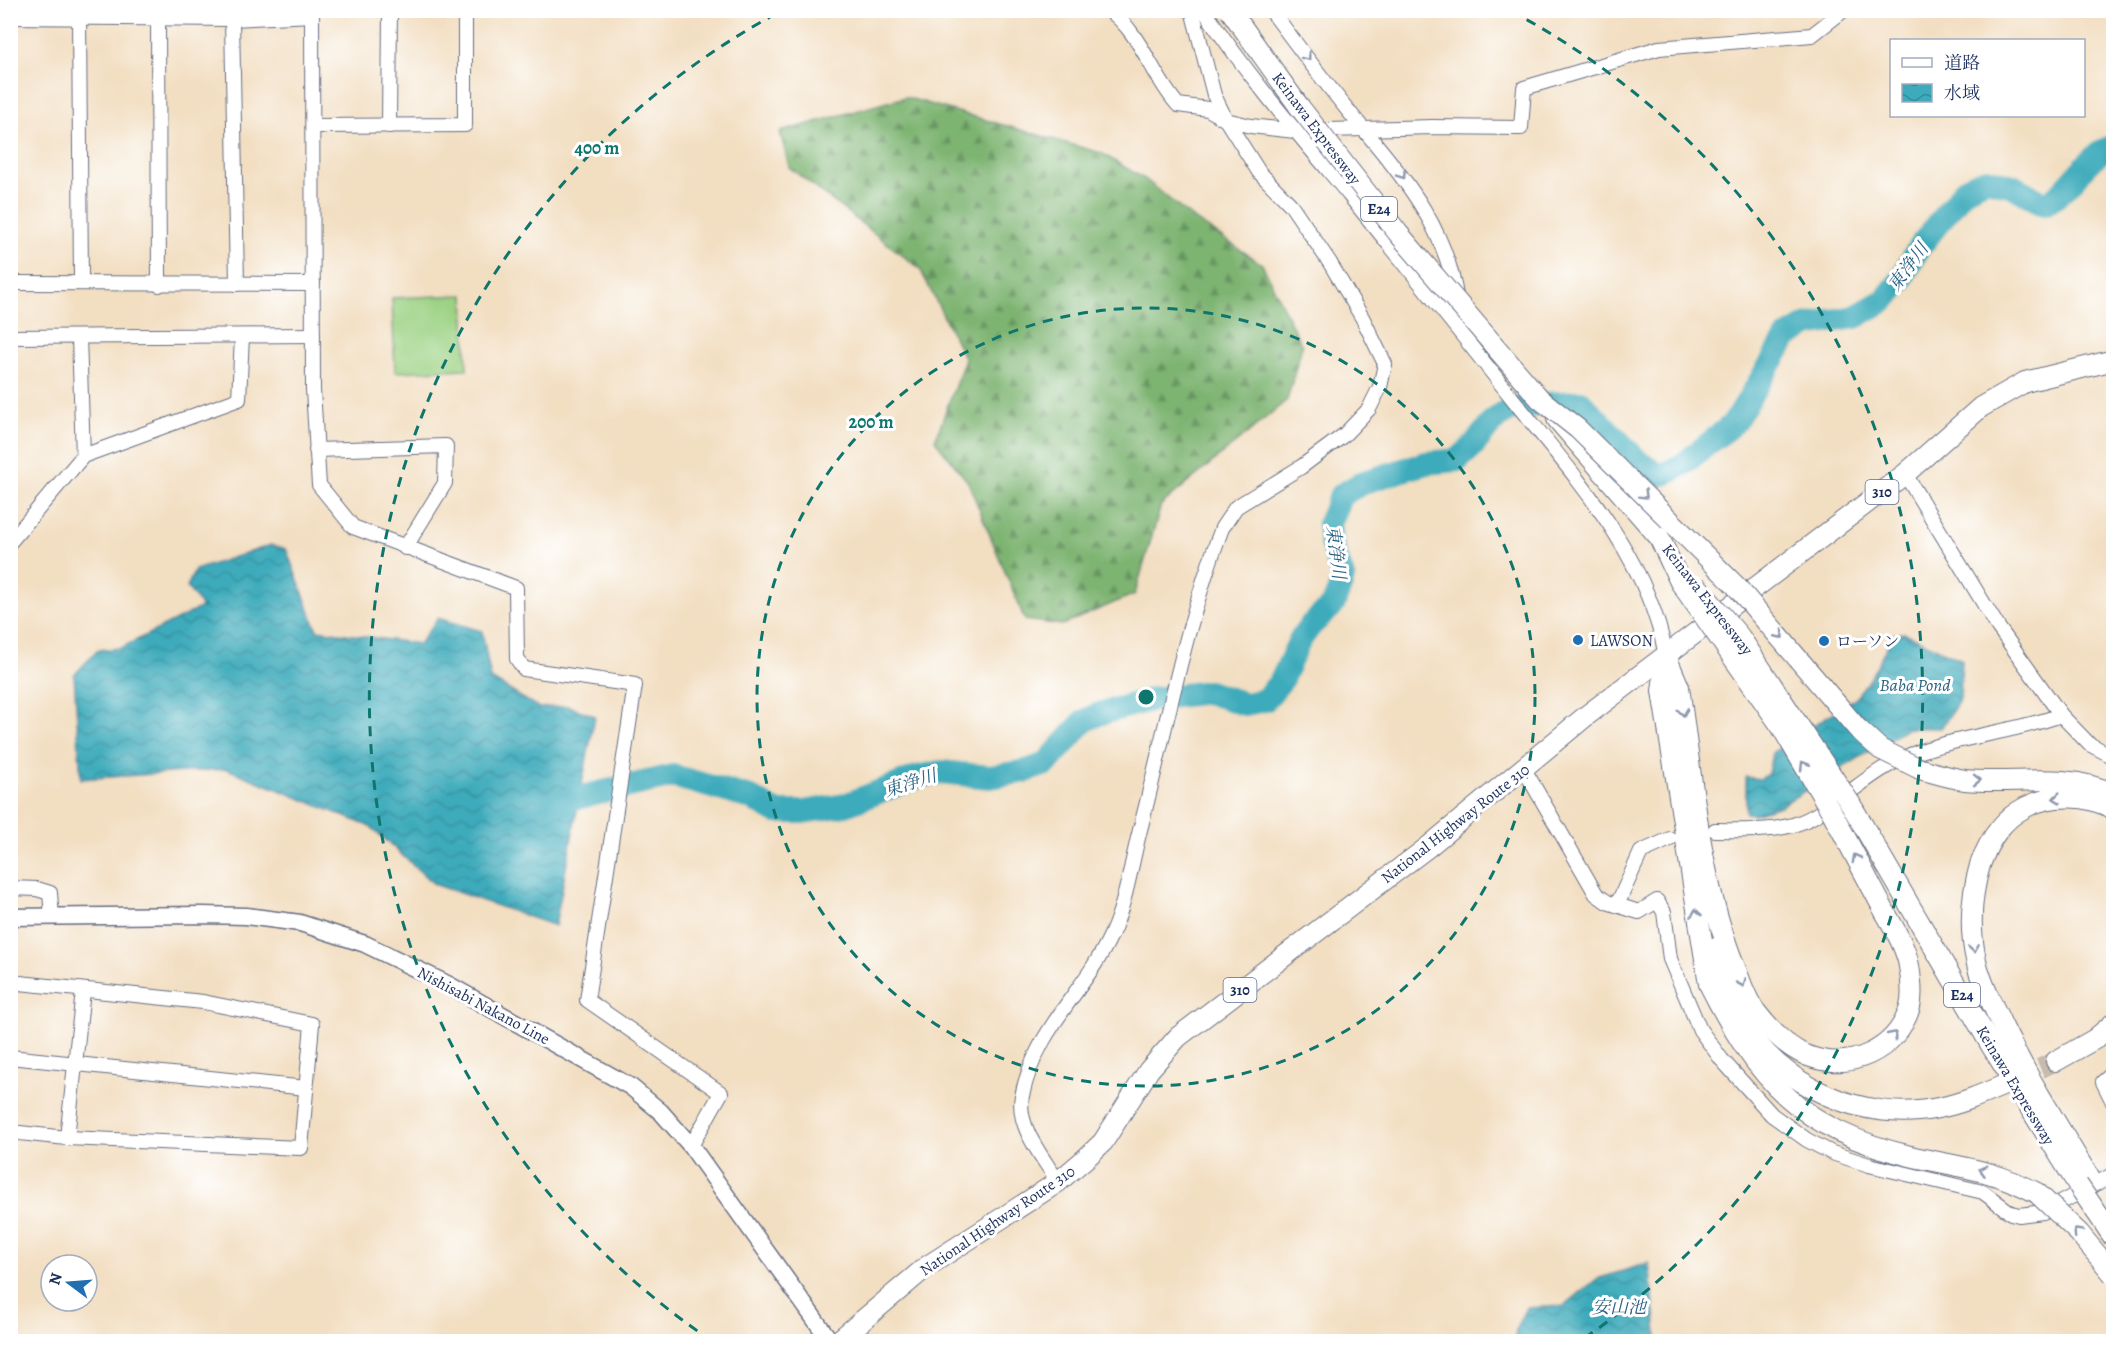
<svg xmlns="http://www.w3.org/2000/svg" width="2124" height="1352" font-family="Alegreya,'Noto Serif JP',serif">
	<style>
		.forest { fill: url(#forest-firs); stroke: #4c7268; stroke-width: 1.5 }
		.pitch { fill: #9cd283; stroke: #5c8070; stroke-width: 1.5 }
		.water { fill: url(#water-waves); stroke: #2c6d8c; stroke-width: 1.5 }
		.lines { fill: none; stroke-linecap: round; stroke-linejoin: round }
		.river { stroke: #3dabbb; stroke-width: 24 }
		.highway-tunnel { stroke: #c7bbad; stroke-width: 20; stroke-dasharray: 20 10; stroke-linecap: butt }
		.minor-casing { stroke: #666c81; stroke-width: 16 }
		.major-casing { stroke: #666c81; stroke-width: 19 }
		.highway-casing { stroke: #666c81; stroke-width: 22 }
		.minor { stroke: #fff; stroke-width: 14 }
		.major { stroke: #fff; stroke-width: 16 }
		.highway { stroke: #fff; stroke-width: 20 }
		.highway-bridge-casing { stroke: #666c81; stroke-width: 22; stroke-linecap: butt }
		.highway-bridge { stroke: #fff; stroke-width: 20 }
		.oneway { stroke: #8d97ae }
		.ring { fill: none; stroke: #0f766e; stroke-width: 3; stroke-dasharray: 10 8 }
		.poi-dot { fill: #1f6fb2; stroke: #fff; stroke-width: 2 }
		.labels { text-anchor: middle; stroke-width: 6; stroke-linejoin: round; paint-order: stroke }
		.shield { fill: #fff; stroke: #5f6d8e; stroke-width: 1.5 }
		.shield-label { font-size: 15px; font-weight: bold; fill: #1b2f5e }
		.street-label { font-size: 16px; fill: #1b2f5e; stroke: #fff }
		.poi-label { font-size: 16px; fill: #1b2f5e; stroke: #fff; text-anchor: start }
		.water-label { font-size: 18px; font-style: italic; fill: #296183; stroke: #fff }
		.centre { fill: #0f766e; stroke: #fff; stroke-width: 3 }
		.ring-label { font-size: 18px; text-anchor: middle; font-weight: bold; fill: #0f766e; stroke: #fff; stroke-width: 6; stroke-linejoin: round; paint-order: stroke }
	</style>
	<defs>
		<pattern id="forest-firs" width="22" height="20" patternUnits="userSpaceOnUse" patternTransform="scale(1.5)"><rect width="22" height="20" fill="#7db471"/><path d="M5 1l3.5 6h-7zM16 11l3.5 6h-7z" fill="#669360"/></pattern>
		<pattern id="water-waves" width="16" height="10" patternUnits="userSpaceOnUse" patternTransform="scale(1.5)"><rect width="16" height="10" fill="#3dabbb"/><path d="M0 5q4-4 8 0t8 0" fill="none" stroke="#328c9b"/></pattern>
	</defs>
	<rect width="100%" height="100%" fill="#fff"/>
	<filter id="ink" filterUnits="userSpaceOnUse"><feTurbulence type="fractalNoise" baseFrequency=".0167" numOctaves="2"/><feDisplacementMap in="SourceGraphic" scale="12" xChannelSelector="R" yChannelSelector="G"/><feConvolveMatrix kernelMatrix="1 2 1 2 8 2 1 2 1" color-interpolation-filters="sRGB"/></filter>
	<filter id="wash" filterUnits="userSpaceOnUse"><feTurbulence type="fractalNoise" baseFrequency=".008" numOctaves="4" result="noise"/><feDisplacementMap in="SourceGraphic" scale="24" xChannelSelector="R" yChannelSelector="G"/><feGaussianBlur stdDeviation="1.35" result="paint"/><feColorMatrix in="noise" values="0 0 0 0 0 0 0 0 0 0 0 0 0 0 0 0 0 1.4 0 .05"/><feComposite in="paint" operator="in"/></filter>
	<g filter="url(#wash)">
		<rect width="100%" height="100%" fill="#f2dec1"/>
		<path class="forest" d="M905,97L1101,153L1145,179L1192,218L1262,264L1302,346L1287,400L1161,505L1135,594L1062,625L1025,620L968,482L935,440L965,359L920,269L789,167L780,132Z"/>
		<path class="pitch" d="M464,295L467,369L395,372L392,298Z"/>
		<g class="water">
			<path d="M271,545L286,549L317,630L419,644L438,618L482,631L491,679L539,708L568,706L595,716L555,926L434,884L371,827L227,769L81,779L74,675L98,650L121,648L202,607L187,587L195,570Z"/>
			<path d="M1904,633L1962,660L1960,699L1941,728H1908L1780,806L1754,814L1746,813V777L1760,779L1768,774L1772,753L1854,699L1869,680L1894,634Z"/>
			<path d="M1649,1263L1658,1341H1514L1517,1326L1526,1308L1564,1306L1597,1279Z"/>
		</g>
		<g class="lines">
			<path class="river" d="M550,804L673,776L751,798L776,812H803L845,805L917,777L941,772L990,777L1026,771L1046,764L1084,721L1099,714L1153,699L1208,692L1245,704L1265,700L1281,681L1300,640L1311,625L1333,605L1339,590L1343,577L1331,542L1329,523L1341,495L1364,482L1426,463L1458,460L1473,446L1493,421L1509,410L1542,404L1581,402L1639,462L1657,474H1665L1682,465L1734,423L1787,337L1808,325L1855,317L1885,300L1901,280L1918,249L1965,189L1987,179L2013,186L2044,204C2072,192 2084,155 2114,146"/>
		</g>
	</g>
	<g filter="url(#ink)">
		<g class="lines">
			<path class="highway-tunnel" d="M2013,1081L2056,1061"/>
			<defs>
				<g id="minor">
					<path d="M312,10L313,390L319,485L353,527L516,588L517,659L524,669L635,685L587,1000L721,1093L691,1146"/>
					<path d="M1109,10C1141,33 1152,76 1178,105L1208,109L1226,120L1251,126L1295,131L1432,127L1521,128L1524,88L1659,48L1812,35L1844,10"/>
					<path d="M1204,10C1248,76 1299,135 1350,196C1404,263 1459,330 1512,398C1575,477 1647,554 1666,656"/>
					<path d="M1271,10C1301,51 1332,92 1365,131C1409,183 1448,233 1457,302"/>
					<path d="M79,16L81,282"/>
					<path d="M10,17L232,19L312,15"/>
					<path d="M158,17L159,285"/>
					<path d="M232,19L237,284"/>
					<path d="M313,126L465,125V10"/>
					<path d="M389,126L390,10"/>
					<path d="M10,283L313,284"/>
					<path d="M10,337L313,335"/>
					<path d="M79,337L83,456"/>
					<path d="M316,450L446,446L445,483L405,548"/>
					<path d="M1905,474L1998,627L2061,715L2089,744L2114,757"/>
					<path d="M10,542L83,456L239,399L242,336"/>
					<path d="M1524,769L1596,894L1607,902L1639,912L1657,901L1664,912L1670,959L1700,1030L1722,1060L1772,1115L1807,1140L1832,1153L1869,1165L1983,1192L2011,1213L2019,1215L2043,1212L2114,1174"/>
					<path d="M1715,830C1741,830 1768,832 1793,825C1831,814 1869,770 1910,755C1959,736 2012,733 2061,715"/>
					<path d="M10,888L37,889L50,893L52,917"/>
					<path d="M1617,905L1641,852L1670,839"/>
					<path d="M10,982L203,1002L312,1024L301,1148L67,1138L10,1132"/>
					<path d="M10,1057L306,1088"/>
					<path d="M2114,1072L2103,1082L2114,1104"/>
					<path d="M67,1138L83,991"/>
					<path d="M1058,1182C1043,1157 1016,1127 1022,1096C1036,1028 1084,993 1111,935C1126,903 1131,864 1140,830C1166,729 1185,625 1222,528L1236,507L1301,467L1344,435L1369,409L1380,387L1385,364L1363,319L1330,263L1291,205L1259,172L1226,120L1214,95L1192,10"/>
				</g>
				<path id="major" d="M10,917L202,915L246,916L300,923L365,944L449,985L631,1087L661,1112L691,1146L831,1342"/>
				<g id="highway">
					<path d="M1557,419L1659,537"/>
					<path d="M1666,656L1679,687C1693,781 1699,879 1735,967C1741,982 1746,1000 1756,1012C1769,1029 1788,1048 1808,1056C1850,1072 1897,1050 1910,1007C1913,995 1911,978 1909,966C1906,948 1894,928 1885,912C1868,880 1851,848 1834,816"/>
					<path d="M1666,659L1662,691L1709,984C1758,1081 1801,1130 1910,1156C1958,1167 1992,1169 2037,1193"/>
					<path d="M1920,769C1935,773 1950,778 1965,780C2018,785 2062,771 2114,794"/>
					<path d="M1850,803L1992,1047L2078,1185"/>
					<path d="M1716,948C1722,972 1729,999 1742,1021C1779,1086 1864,1124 1938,1108C1960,1104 1981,1095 2002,1086"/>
					<path d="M2056,1061L2095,1039L2114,1023"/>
					<path d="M2089,1177C2058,1126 2027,1077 2001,1023C1992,1003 1980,981 1976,960C1969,928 1971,896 1980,865C1989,840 2002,819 2026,807C2051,794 2090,794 2114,810"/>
					<path d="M837,1342L926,1267L1058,1182L1086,1158L1103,1142L1149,1070L1178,1037L1428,847L1586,716L1905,474L1981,407L2025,382L2114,360"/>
				</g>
			</defs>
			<use href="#minor" class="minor-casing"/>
			<use href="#major" class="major-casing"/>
			<use href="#highway" class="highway-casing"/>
			<use href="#minor" class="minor"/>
			<use href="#major" class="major"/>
			<use href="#highway" class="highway"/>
			<defs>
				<g id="highway-bridge">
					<path d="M1230,10L1298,105L1398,233L1540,399L1578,429L1736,586L1857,728L1880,749L1920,769"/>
					<path d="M1659,537L1680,582L1781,726L1834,816"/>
					<path d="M1696,585L1740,637L1850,803"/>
					<path d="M2078,1185L2114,1238"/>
					<path d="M2037,1193L2079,1233L2114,1275"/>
				</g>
			</defs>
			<use href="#highway-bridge" class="highway-bridge-casing"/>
			<use href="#highway-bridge" class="highway-bridge"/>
		</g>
		<defs><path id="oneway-chevron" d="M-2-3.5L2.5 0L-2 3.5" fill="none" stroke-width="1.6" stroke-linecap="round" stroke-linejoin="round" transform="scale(1.5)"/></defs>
		<g class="oneway">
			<use href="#oneway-chevron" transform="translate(1307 57) rotate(52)"/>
			<use href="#oneway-chevron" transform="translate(1402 175) rotate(55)"/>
			<use href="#oneway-chevron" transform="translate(1644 495) rotate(45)"/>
			<use href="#oneway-chevron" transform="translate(1780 635) rotate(48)"/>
			<use href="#oneway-chevron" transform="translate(1683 712) rotate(82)"/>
			<use href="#oneway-chevron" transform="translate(1804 765) rotate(-121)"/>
			<use href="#oneway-chevron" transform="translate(1977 780)"/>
			<use href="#oneway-chevron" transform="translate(2057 798) rotate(174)"/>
			<use href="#oneway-chevron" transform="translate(1856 858) rotate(-118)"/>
			<use href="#oneway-chevron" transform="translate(1696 913) rotate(-99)"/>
			<use href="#oneway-chevron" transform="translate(1974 949) rotate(81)"/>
			<use href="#oneway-chevron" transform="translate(1742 983) rotate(66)"/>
			<use href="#oneway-chevron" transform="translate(1893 1035) rotate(-51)"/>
			<use href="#oneway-chevron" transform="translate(1983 1170) rotate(-165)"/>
			<use href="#oneway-chevron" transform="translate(2077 1232) rotate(-133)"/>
		</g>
	</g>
	<g class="ring">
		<circle cx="1146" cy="697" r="389"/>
		<path d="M712 1341A777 777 0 0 1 781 11M1511 11A777 777 0 0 1 1580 1341"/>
	</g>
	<g class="poi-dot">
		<circle cx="1578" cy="640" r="6"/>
		<circle cx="1824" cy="641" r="6"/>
	</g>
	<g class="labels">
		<g class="shield">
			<rect x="1361" y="197" width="36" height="24" rx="4.5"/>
			<rect x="1865.5" y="480" width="33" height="24" rx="4.5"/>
			<rect x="1223.5" y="978" width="33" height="24" rx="4.5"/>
			<rect x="1944" y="983" width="36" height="24" rx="4.5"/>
		</g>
		<g class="shield-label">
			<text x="1379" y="214">E24</text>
			<text x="1882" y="497">310</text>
			<text x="1240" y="995">310</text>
			<text x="1962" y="1000">E24</text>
		</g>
		<g class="street-label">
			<text transform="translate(1317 128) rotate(53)" y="6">Keinawa Expressway</text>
			<text transform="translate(1708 599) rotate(52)" y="6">Keinawa Expressway</text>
			<text transform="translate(1455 823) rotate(-38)" y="6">National Highway Route 310</text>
			<text transform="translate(484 1005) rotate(28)" y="6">Nishisabi Nakano Line</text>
			<text transform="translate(2016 1085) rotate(59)" y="6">Keinawa Expressway</text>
			<text transform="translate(997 1220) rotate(-34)" y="6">National Highway Route 310</text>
		</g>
		<g class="poi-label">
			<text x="1590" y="646">LAWSON</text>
			<text x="1836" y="647">ローソン</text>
		</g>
		<g class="water-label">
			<text transform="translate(1908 267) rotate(-54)" y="6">東浄川</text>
			<text transform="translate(1336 552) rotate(83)" y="6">東浄川</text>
			<text x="1915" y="691">Baba Pond</text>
			<text transform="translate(910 783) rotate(-18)" y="6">東浄川</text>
			<text x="1619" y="1313">安山池</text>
		</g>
	</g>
	<circle cx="1146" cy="697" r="9" class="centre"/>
	<g class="ring-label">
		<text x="597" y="154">400 m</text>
		<text x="871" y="428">200 m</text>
	</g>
	<rect width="2124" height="1352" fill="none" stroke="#fff" stroke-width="36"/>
	<rect x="1890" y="39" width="195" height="78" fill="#ffffff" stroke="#a4acbf" stroke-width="1.5"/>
	<rect x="1902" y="58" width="30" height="9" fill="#ffffff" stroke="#a4acbf" stroke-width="1.5"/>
	<text x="1944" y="69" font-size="18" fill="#1b2f5e">道路</text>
	<rect x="1902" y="84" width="30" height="18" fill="url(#water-waves)" stroke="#a4acbf" stroke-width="1.5"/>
	<text x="1944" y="99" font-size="18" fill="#1b2f5e">水域</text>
	<g transform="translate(69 1283) rotate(286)"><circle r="28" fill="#ffffff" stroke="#a4acbf" stroke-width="1.5"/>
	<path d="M0-4.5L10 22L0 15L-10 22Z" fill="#1f6fb2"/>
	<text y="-9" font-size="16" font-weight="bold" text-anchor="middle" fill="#1b2f5e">N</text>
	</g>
</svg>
